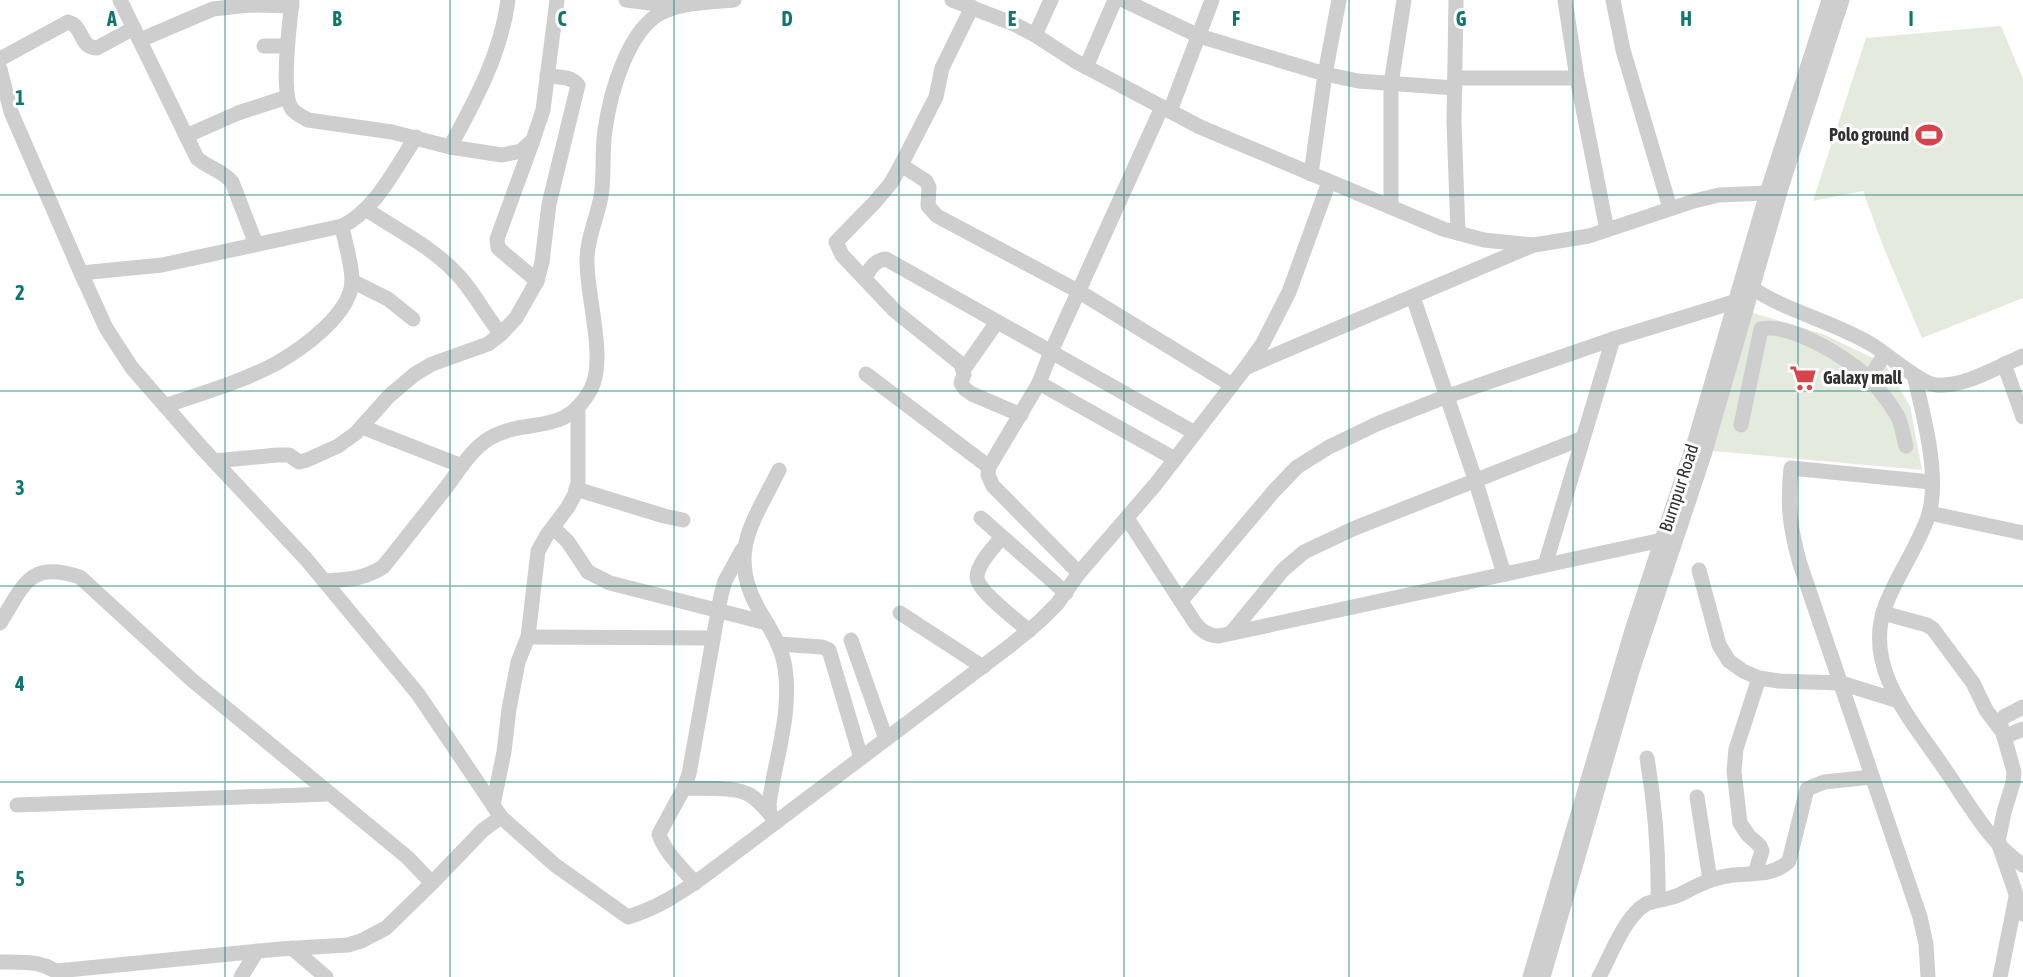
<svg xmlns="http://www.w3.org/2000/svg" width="2023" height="977" font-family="'Asap Condensed',sans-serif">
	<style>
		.green { fill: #e4eade }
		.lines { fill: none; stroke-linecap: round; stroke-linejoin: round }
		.minor { stroke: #cecece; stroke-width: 15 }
		.grid { fill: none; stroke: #0f766e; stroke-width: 1.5; stroke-opacity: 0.55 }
		.labels { text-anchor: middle; stroke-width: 6; stroke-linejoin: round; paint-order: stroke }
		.poi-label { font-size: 18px; font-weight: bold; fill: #313131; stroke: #fff; text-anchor: end }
		.street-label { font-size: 18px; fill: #313131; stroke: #fff }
		.grid-label { font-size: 20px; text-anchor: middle; font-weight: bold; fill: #0f766e; stroke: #fff; stroke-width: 6; stroke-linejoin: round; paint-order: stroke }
	</style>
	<rect width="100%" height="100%" fill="#fff"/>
	<g class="green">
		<path d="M2001,26L2023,79V298L1922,338L1883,246L1863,191L1813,201L1866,38Z"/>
		<path d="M1743,310L1823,334L1885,364L1910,406L1922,470L1702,450Z"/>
	</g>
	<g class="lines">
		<g class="minor">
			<path d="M120,0L197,158C208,168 222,170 232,182L256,244"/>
			<path d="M292,0C290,22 280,93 292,109C296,114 303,117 308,120L392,132L450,147L502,155L521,151L533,140L543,110L557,0"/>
			<path d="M626,0L674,6"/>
			<path d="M952,0L1014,24L1035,35L1075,61L1200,127L1443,229L1484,240L1534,245L1589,236L1694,201L1719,195L1767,193"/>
			<path d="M1123,0L1199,36L1325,74L1358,81L1455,88"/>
			<path d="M1456,0L1454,122L1458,233"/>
			<path d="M1565,0L1577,78L1607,230"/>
			<path d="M1613,0L1623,50L1670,208"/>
			<path d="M972,7L942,68L936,97L901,165L891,183L875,202L836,242L842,255L895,311L961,364L964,374L961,383L965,389L972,394L1021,415"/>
			<path d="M1035,35L1051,0"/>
			<path d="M140,40L213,9L249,5L292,6"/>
			<path d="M264,46H287"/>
			<path d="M0,59L68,22C84,26 79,48 97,48L134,28"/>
			<path d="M1086,67L1115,0"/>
			<path d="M0,69L11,112L81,273L106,328L132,368L202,448L306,559L418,694L501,817L555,865L628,917C658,908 682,892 707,874L1011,645L1040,621L1057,604L1079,573L1155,485L1246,367L1263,343L1289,292L1329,182"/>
			<path d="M1455,78H1577"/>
			<path d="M1170,111L1212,0"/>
			<path d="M186,136L238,113L287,97"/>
			<path d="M532,143L497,239L498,248L537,281"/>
			<path d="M450,147C475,101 501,54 508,0"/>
			<path d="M901,165L926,181L929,187L928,206L937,216L1078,291L1232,385"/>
			<path d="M1311,174L1325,74L1339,0"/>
			<path d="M1391,207V84L1404,0"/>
			<path d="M367,210C396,229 430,246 454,271C473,289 484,314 501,334"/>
			<path d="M81,273L162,265L342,226C375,211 396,167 416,137"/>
			<path d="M865,278C870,269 874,260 886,259L1195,433"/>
			<path d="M352,281L388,299L413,319"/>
			<path d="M1746,284C1785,312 1834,321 1874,346C1888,355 1921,384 1936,385C1965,387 1997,367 2023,356"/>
			<path d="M1413,297L1475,479L1504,574"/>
			<path d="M2004,364L2023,417"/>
			<path d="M1247,367L1531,246"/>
			<path d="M964,369L997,322"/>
			<path d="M866,374L989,467"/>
			<path d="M1914,375C1923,414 1940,474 1929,514C1919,545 1898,573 1886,604C1861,668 1913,721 1946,771C1967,801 1992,846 2023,865"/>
			<path d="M1868,380L1885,354"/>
			<path d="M1039,383L1175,459"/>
			<path d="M165,406C202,393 242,382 277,363C303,348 351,314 352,281C352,263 345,244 342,226"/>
			<path d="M1741,425L1761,329C1787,323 1833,350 1854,366C1870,377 1887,398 1897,415C1902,424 1903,436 1906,446"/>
			<path d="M362,427L462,466"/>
			<path d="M214,461L277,455H289L299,462L307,460L338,446L356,433L389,396L415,374L432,364L488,344L501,334L516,318L537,281L542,262L549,204L578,85C571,76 558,77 547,76"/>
			<path d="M576,489L664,516L683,520"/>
			<path d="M1929,513L2023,533"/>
			<path d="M981,518L1066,593"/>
			<path d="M1127,518L1195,623C1202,632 1209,636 1219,636L1662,540"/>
			<path d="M553,527L568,542L588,572L610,583L767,623"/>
			<path d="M1002,537C994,547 977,564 977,577C977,591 1018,621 1029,631"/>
			<path d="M1545,565L1613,339"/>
			<path d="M1699,570L1719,645L1729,661L1743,671L1759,678L1779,681L1841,683L1899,701"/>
			<path d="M1079,573L993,486L988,475L989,467L1039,383L1051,352L1162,107"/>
			<path d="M324,581C348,579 362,580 383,567C404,541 424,515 445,489C458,472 471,449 490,438C529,416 564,438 591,389C607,358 586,295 587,259C587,235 600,213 602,189C604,169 602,149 605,130C610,94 628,28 663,12C685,2 710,2 734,0"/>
			<path d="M1181,601L1274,491L1297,467L1329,447L1379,423L1445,397L1613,339L1737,301"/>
			<path d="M900,613L983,667"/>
			<path d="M1883,613L1927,625L1933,629L1973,683L1986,710L2001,730"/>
			<path d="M0,623C24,585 29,560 80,577L192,680L407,857L432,883L386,928L361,941L348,945L280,949L57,971"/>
			<path d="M1231,633L1283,570L1304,552L1355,528L1583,438"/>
			<path d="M528,637L712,638"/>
			<path d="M851,640L886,739"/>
			<path d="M778,644L822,647L829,650L861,758"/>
			<path d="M2023,707L2004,717L2000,722L2014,772L2013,783L2004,812L1998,842L2023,914"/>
			<path d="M2004,737L2023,729"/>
			<path d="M1647,758C1655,806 1659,851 1658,900"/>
			<path d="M684,788C702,789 735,786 750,795C758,800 764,807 770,814"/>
			<path d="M1697,797L1710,880"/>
			<path d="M17,805L329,794"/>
			<path d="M493,805L504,752L509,709L518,662L528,637L538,551L547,535L568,507L575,494L578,483V407"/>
			<path d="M776,822L770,814L769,804C775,759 792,714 785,668C782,646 770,629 759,610C726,553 754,521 779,470"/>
			<path d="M1755,873L1762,851L1760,846L1748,835L1740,823L1734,771L1736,749L1759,678"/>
			<path d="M432,883L483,830L501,817"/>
			<path d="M695,883C682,868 665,853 659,834L684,788L689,774L721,595L725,581L742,550"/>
			<path d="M292,948L326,977"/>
			<path d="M0,962C24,962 45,960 63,977"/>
			<path d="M241,977L257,951"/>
			<path d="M1530,977L1633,627L1696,437L1767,193L1829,0"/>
			<path d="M1543,977L1632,671L1704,455L1782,185L1842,0"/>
			<path d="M1599,977C1611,955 1625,916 1646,904C1658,899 1670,900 1681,894C1699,885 1713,877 1733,875C1752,873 1775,876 1789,861L1807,789L1824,782L1872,777"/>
			<path d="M1928,977L1926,944L1920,917L1800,564C1790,528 1787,505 1791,468L1931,482"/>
			<path d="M2000,977L2016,897"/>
		</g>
	</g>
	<path class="grid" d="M225,0V977M450,0V977M674,0V977M899,0V977M1124,0V977M1349,0V977M1573,0V977M1798,0V977M0,195H2023M0,391H2023M0,586H2023M0,782H2023"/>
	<defs>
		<symbol id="stadium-bare" viewBox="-9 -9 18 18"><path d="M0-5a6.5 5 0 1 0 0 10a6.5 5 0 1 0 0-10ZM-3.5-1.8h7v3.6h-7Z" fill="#d8444c" stroke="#fff" stroke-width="2.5" paint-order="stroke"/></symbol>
		<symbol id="supermarket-bare" viewBox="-9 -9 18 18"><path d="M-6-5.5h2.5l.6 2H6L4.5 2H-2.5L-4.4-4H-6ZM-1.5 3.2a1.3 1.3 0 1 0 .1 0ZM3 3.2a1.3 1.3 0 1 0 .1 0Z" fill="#d8444c" stroke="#fff" stroke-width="2.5" paint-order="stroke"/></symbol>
	</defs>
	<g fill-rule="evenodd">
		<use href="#stadium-bare" x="1910" y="116" width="38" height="38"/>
		<use href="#supermarket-bare" x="1784" y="359" width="38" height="38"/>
	</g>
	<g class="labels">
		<g class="poi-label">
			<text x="1909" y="141">Polo ground</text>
			<text x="1823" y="384" text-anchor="start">Galaxy mall</text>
		</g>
		<g class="street-label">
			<text transform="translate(1679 488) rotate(-72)" y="6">Burnpur Road</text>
		</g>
	</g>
	<g class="grid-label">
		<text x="112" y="26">A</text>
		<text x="337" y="26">B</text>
		<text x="562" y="26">C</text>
		<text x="787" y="26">D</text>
		<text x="1012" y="26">E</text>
		<text x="1236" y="26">F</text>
		<text x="1461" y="26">G</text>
		<text x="1686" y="26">H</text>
		<text x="1911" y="26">I</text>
		<text x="20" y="105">1</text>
		<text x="20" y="300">2</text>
		<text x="20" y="495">3</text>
		<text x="20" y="691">4</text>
		<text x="20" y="886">5</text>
	</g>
</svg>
